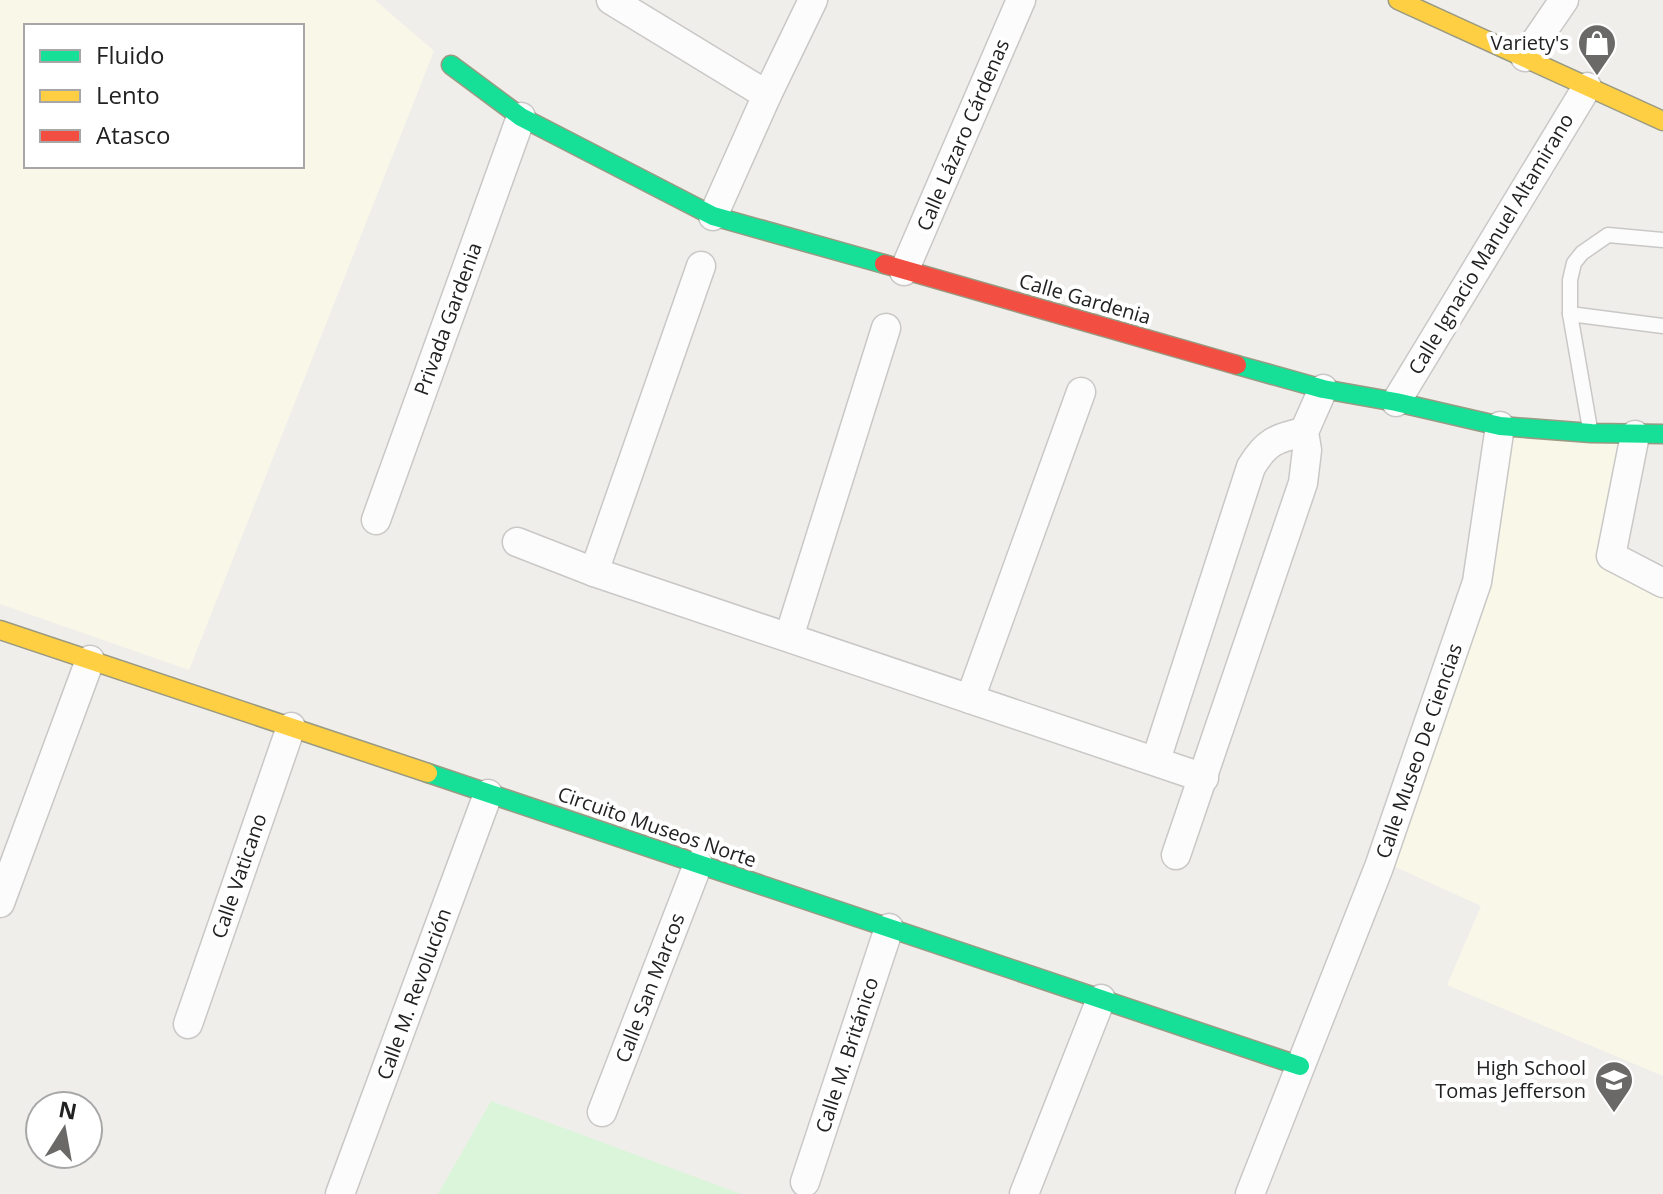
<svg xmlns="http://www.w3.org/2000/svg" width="1663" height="1194" font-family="'Open Sans',sans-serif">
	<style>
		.education { fill: #f8f7e8; fill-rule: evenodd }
		.park { fill: #daf5da }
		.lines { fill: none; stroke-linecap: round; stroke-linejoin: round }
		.lane-casing { stroke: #c9c8c7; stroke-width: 17 }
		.street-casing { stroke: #c9c8c7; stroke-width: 31 }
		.fast-casing { stroke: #999a82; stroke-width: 21 }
		.slow-casing { stroke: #999a82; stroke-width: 21 }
		.jam-casing { stroke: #999a82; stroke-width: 21 }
		.lane { stroke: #fdfcfc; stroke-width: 14 }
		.street { stroke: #fdfcfc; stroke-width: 28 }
		.fast { stroke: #16e098; stroke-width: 18 }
		.slow { stroke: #ffcf43; stroke-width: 18 }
		.jam { stroke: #f24e42; stroke-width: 18 }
		.labels { text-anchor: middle; stroke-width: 8; stroke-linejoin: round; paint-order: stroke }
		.poi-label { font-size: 20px; fill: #222; stroke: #fff; text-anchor: end }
		.street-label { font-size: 20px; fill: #222; stroke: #fff }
	</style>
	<rect width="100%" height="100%" fill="#f0eeeb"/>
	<g class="education">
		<path d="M0,0H375L434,51L189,670L0,604ZM26,26H302V166H26Z"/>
		<path d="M1501,427L1634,436L1606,553L1663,590V1076L1447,985L1481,906L1389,864L1478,587Z"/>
	</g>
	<path class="park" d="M491,1101L741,1194H438Z"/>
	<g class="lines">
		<defs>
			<g id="lane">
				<path d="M1570,314L1663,326"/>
				<path d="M1590,429L1570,314V280L1574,263L1582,253L1608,235L1663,240"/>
			</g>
			<g id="street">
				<path d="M611,0L767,95"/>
				<path d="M1525,57L1564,0"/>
				<path d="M713,216L767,95L813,0"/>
				<path d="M904,271L1021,0"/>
				<path d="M1396,402L1587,87"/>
				<path d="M1635,435L1611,556L1663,583"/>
				<path d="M376,520L521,117"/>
				<path d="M517,542L594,572L1204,778"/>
				<path d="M594,572L701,266"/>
				<path d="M789,637L886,328"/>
				<path d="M970,699L1081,392"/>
				<path d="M1156,760L1251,467C1266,442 1276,438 1304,432"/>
				<path d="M1176,855L1303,483L1307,450L1304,432L1323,389"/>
				<path d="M0,903L90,660"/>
				<path d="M188,1024L291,727"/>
				<path d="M602,1112L698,864"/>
				<path d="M805,1182L889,928"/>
				<path d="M340,1194L488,794"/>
				<path d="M1024,1194L1101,999"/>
				<path d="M1250,1194L1379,867L1477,582L1500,426"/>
			</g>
			<g id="fast">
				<path d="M451,65L521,117L713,216L884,264"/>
				<path d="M1237,365L1323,389L1396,402L1500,426L1591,433L1663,434"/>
				<path d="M428,773L1300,1066"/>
			</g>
			<g id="slow">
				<path d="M1398,0L1663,121"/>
				<path d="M0,630L428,773"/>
			</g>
			<path id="jam" d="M884,264L1237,365"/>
		</defs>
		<use href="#lane" class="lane-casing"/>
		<use href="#street" class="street-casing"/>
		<use href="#fast" class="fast-casing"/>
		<use href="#slow" class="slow-casing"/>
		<use href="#jam" class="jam-casing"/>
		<use href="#lane" class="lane"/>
		<use href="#street" class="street"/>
		<use href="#fast" class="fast"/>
		<use href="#slow" class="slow"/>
		<use href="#jam" class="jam"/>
	</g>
	<defs>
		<symbol id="shop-pin" viewBox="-11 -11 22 30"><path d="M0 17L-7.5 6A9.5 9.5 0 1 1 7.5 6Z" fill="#6a6968" stroke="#fff"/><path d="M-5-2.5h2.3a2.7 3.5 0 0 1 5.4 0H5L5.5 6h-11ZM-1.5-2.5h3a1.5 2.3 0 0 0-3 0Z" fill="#fff"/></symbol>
		<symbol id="school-pin" viewBox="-11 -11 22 30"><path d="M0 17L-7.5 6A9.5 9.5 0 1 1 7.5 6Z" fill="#6a6968" stroke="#fff"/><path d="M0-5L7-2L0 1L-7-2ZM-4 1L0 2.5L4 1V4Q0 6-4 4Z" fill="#fff"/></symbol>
	</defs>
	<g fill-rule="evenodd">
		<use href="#shop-pin" x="1575" y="21" width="44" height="60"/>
		<use href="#school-pin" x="1592" y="1058" width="44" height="60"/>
	</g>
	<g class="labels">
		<g class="poi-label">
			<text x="1569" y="50">Variety's</text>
			<text x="1586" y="1075">High School<tspan x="1586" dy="23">Tomas Jefferson</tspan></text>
		</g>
		<g class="street-label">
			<text transform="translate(963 135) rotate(-67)" y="7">Calle Lázaro Cárdenas</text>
			<text transform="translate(1491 244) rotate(-59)" y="7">Calle Ignacio Manuel Altamirano</text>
			<text transform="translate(1085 299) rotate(16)" y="7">Calle Gardenia</text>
			<text transform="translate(448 319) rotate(-70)" y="7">Privada Gardenia</text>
			<text transform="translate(1419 751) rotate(-71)" y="7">Calle Museo De Ciencias</text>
			<text transform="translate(657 827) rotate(19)" y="7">Circuito Museos Norte</text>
			<text transform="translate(239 876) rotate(-71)" y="7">Calle Vaticano</text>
			<text transform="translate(650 988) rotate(-69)" y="7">Calle San Marcos</text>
			<text transform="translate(414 994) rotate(-70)" y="7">Calle M. Revolución</text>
			<text transform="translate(847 1055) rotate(-72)" y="7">Calle M. Británico</text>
		</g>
	</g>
	<rect x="24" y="24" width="280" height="144" fill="#ffffff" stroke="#a7a7a7" stroke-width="2"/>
	<rect x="40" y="50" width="40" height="12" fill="#16e098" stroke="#a7a7a7" stroke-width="2"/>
	<text x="96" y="64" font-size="24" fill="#222222">Fluido</text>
	<rect x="40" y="90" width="40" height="12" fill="#ffcf43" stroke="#a7a7a7" stroke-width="2"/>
	<text x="96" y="104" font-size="24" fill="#222222">Lento</text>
	<rect x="40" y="130" width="40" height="12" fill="#f24e42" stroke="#a7a7a7" stroke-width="2"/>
	<text x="96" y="144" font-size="24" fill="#222222">Atasco</text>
	<g transform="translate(64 1130) rotate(11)"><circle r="38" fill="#ffffff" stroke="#a7a7a7" stroke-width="2"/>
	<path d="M0-6L14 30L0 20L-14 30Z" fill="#6a6968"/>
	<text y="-12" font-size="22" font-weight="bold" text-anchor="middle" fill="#222222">N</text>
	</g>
</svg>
